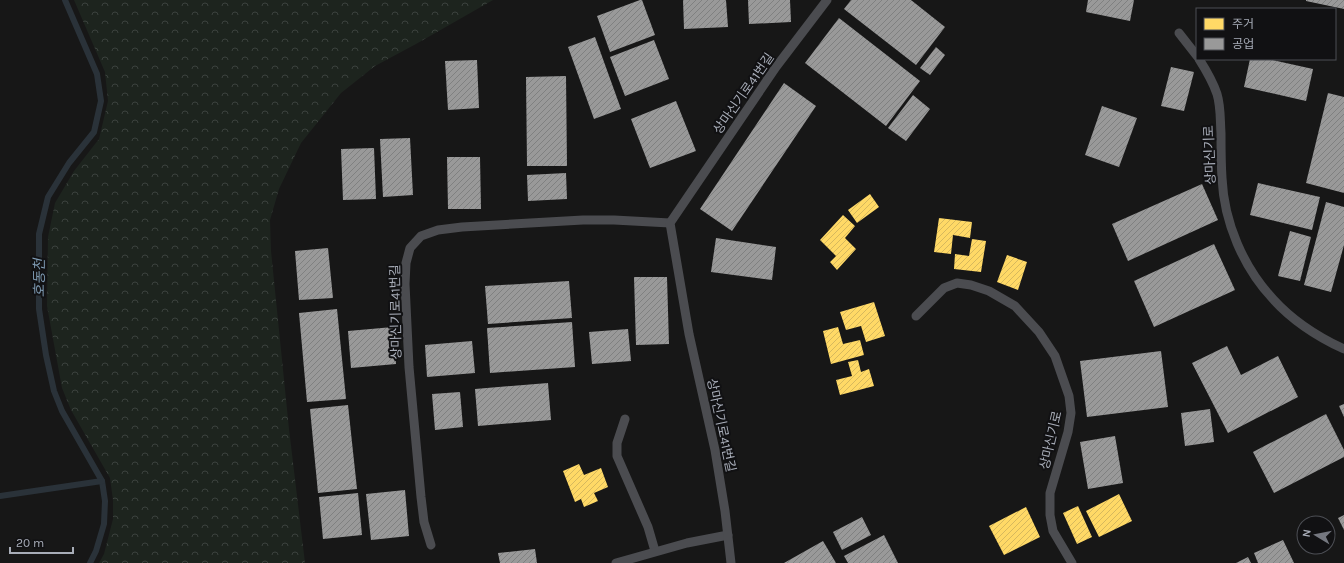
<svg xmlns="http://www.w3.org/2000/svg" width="1344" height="563" font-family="Karla,'Noto Sans KR',sans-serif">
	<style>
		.forest { fill: url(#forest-crowns) }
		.homes { fill: url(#homes-hatch) }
		.industry { fill: url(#industry-hatch) }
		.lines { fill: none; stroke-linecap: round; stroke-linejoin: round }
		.stream { stroke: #2a3239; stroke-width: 6 }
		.service { stroke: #4b4c50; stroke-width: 9 }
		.labels { text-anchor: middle; stroke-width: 4; stroke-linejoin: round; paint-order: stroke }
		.street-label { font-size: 13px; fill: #a8adb8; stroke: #111113 }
		.water-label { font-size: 14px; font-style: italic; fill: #7f9bb3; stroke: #111113 }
	</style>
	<defs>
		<pattern id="forest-crowns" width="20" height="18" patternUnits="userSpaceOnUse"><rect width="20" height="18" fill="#1d241e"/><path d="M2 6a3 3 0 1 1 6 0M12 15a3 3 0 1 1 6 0" fill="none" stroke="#3b413d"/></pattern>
		<pattern id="homes-hatch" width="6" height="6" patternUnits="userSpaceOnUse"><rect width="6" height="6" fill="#ffd966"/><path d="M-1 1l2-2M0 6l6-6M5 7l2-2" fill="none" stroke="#d6b85d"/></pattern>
		<pattern id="industry-hatch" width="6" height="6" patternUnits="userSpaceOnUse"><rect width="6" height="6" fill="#999"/><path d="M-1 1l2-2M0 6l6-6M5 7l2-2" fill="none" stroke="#7f8080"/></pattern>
	</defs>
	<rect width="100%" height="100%" fill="#171717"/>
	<path class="forest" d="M74,0H493L416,44L375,66L341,93L301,143L279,189L270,220L271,251L289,429L305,563H99L104,554L113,519V500L110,478L71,410L62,388L47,306L48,237L55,203L74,171L99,139L108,101L105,72Z"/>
	<g class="homes">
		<path d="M870,194L879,207L857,223L848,210Z"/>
		<path d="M843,215L855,226L845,238L856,249L837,270L830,262L836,256L820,240Z"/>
		<path d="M939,218L972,222L970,238L953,235L951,254L934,252Z"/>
		<path d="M972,239L986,241L981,272L954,269L955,254L969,256Z"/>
		<path d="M1007,255L1027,262L1018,290L997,282Z"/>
		<path d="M874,302L885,336L866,342L861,326L846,330L840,312Z"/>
		<path d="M838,327L843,344L860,340L864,355L831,364L823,331Z"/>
		<path d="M858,360L861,372L869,369L874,386L840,395L836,380L852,376L848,362Z"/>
		<path d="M579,464L584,475L601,468L608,487L594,493L598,501L584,507L581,499L575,502L563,471Z"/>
		<path d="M1119,494L1132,521L1099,537L1086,511Z"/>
		<path d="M1078,506L1092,537L1077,544L1063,513Z"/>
		<path d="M1026,507L1040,537L1004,555L989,526Z"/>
	</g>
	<g class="industry">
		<path d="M640,0H642L655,35L610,52L597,16Z"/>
		<path d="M683,0H726L728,27L684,29Z"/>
		<path d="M748,0H790L791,22L749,24Z"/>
		<path d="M851,0H911L945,27L916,65L844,9Z"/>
		<path d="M1088,0H1134L1130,21L1086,12Z"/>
		<path d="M1306,0H1344V9L1306,1Z"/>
		<path d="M839,18L920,81L886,126L805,63Z"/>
		<path d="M595,37L621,109L594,119L568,47Z"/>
		<path d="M654,40L669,79L625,96L610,57Z"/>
		<path d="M936,47L945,55L930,75L920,68Z"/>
		<path d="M1250,59H1268L1313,69L1306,101L1244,87Z"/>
		<path d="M477,60L479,108L448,110L445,61Z"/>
		<path d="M1171,67L1194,72L1184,111L1161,106Z"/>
		<path d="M566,76L567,166H527L526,77Z"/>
		<path d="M784,83L816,106L732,231L700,209Z"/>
		<path d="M1328,93L1344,97V193L1306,183Z"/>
		<path d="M913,95L930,109L906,141L888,128Z"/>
		<path d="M676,101L696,151L650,168L631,119Z"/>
		<path d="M1102,106L1137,118L1119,167L1085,155Z"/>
		<path d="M410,138L413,195L383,197L380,139Z"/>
		<path d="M374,148L376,199L343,200L341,149Z"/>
		<path d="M447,157H480L481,209H448Z"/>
		<path d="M566,173L567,199L528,201L527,175Z"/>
		<path d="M1258,183L1320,197L1312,230L1250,215Z"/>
		<path d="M1202,184L1218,220L1128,261L1112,224Z"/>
		<path d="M1326,202L1344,207V245L1331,292L1304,285Z"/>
		<path d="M1290,231L1311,237L1300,281L1278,276Z"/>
		<path d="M716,238L776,247L772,280L711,272Z"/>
		<path d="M1214,244L1235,290L1154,327L1134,281Z"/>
		<path d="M328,248L333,298L299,300L295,251Z"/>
		<path d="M634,277H667L669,344L636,345Z"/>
		<path d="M569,281L572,318L488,324L485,286Z"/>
		<path d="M337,309L346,399L307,402L299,313Z"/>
		<path d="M572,322L575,367L490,373L487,328Z"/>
		<path d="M393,327L396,364L351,368L348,331Z"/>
		<path d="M628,329L631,361L592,364L589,332Z"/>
		<path d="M472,341L475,373L427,377L425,345Z"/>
		<path d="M1227,346L1241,375L1278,356L1298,397L1228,433L1192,363Z"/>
		<path d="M1161,351L1168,407L1087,417L1080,361Z"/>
		<path d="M548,383L551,420L478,426L475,389Z"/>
		<path d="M460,392L463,427L435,430L432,394Z"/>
		<path d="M1344,404V417L1339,406Z"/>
		<path d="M348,405L357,489L318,493L310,409Z"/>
		<path d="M1210,409L1214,442L1185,446L1181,413Z"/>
		<path d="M1326,414L1344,450V457L1274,493L1253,452Z"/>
		<path d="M1115,436L1123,483L1088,489L1080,442Z"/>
		<path d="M405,490L409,536L371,540L366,494Z"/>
		<path d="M358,493L362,535L323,539L319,497Z"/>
		<path d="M1344,515V530L1338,518Z"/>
		<path d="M862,517L871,535L842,550L833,532Z"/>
		<path d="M884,535L898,563H848L844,556Z"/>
		<path d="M1283,540L1294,563H1258L1254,553Z"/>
		<path d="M823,541L836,563H784Z"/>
		<path d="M535,549L537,563H500L498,553Z"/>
		<path d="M1248,557L1251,563H1236Z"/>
	</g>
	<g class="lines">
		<g class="stream">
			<path d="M65,0L97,74L101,101L94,132L69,163L48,197L39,234V309L46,355L54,391L62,411L102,481L105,501L104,524L96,551L90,563"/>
			<path d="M0,496L102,481"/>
		</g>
		<g class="service">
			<path d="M1179,33L1197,56"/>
			<path d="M1199,59C1206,70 1213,82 1217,94C1221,107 1220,120 1221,133C1221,148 1221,163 1222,178C1224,222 1243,267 1273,299C1292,320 1318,337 1344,349"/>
			<path d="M916,316L944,288L957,283L971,285L989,291L1015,306L1039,332L1055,356L1069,396L1071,413L1068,432L1050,493V515L1053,531L1072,563"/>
			<path d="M625,419L617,443V456L648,527L655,551"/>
			<path d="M431,545L424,522L421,497L409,367L405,284L406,263L410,248L421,236L438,230L462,227L583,220H614L670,223"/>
			<path d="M616,563L687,543L728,535"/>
			<path d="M731,563L725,511L715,450L689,334L670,223L776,67L827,0"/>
		</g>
	</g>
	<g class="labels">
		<g class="street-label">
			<text transform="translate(743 93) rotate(-55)" y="5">상마신기로41번길</text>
			<text transform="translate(1209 155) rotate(-92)" y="5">상마신기로</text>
			<text transform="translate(395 312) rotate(-91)" y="5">상마신기로41번길</text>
			<text transform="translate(722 425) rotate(78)" y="5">상마신기로41번길</text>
			<text transform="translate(1050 440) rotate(-77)" y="5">상마신기로</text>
		</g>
		<g class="water-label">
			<text transform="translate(39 278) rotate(-90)" y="5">호동천</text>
		</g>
	</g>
	<rect x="1196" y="8" width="140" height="52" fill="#111113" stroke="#4d4f55"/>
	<rect x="1204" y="18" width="20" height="12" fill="#ffd966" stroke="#4d4f55"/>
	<text x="1232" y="28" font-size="12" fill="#a8adb8">주거</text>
	<rect x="1204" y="38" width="20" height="12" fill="#999999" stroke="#4d4f55"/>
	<text x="1232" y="48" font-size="12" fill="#a8adb8">공업</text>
	<g transform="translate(1316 535) rotate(280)"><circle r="19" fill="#111113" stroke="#4d4f55"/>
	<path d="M0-3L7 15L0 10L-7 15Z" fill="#757880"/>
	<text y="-6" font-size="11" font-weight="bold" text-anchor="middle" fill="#a8adb8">N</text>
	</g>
	<path d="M10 547v6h63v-6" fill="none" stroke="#a8adb8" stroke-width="2"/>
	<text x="16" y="547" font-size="12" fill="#a8adb8" stroke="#111113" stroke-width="3" paint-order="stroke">20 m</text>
</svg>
